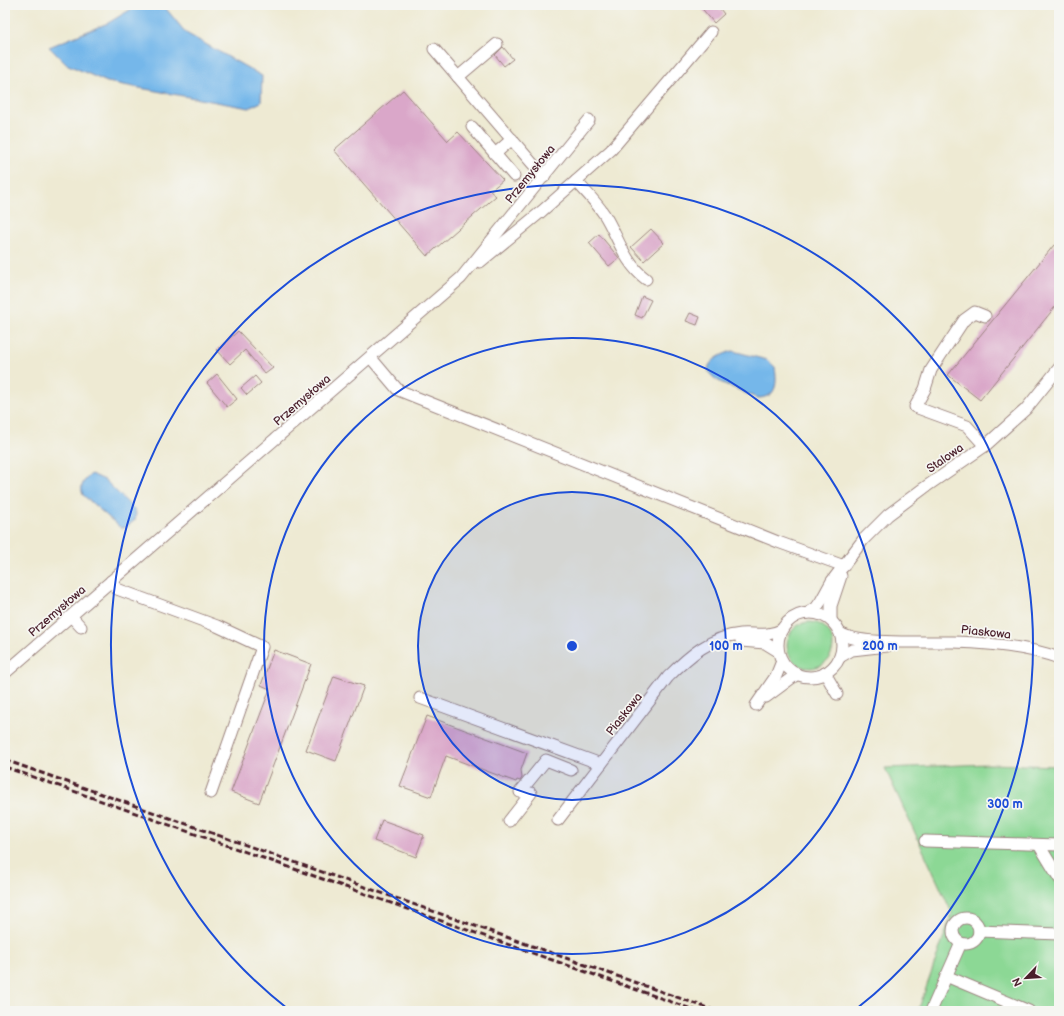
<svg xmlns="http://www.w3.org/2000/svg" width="1064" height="1016" font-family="'Balsamiq Sans',sans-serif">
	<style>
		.green { fill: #8cd895; stroke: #6b7c60 }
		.water { fill: #75b7ea; stroke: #606b8a }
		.building { fill: #daa7c9 }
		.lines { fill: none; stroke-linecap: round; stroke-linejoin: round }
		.minor-casing { stroke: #9c847f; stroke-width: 13 }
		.minor { stroke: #fff; stroke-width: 11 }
		.rail { stroke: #4a1f2b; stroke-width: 3; stroke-dasharray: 6 3; stroke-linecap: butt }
		.ring { fill: none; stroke: #1d4ed8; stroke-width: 2 }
		.labels { text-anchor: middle; stroke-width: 3.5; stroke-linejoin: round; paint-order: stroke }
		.street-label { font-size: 12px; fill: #4a1f2b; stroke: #f6f6f2 }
		.centre { fill: #1d4ed8; stroke: #f6f6f2; stroke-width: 2 }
		.ring-label { font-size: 12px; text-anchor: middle; font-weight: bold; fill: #1d4ed8; stroke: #f6f6f2; stroke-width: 3.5; stroke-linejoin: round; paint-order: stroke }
	</style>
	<rect width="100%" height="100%" fill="#f6f6f2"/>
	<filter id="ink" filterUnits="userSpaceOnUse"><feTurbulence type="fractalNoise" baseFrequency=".025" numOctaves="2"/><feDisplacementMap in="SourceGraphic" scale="8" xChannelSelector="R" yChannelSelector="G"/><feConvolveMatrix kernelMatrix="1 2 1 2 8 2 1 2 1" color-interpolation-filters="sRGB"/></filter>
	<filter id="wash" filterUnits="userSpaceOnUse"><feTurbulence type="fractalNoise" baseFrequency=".012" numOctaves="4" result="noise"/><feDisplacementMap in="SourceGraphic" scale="16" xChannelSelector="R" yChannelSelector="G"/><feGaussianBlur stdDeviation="0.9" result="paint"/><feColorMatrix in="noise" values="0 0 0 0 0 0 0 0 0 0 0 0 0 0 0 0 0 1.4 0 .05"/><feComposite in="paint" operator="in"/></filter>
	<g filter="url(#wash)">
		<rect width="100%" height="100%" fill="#eeead3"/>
		<g class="green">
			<circle cx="810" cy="645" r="23"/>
			<path d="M988,764L1059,766V1011H918L952,913L885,768Z"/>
		</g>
		<g class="water">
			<path d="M138,5H163L186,33L262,76L261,102L249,108L107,82L66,64L49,47L108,23Z"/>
			<path d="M733,351L767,360L775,367C776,376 778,387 771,394C768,396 763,398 759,398C753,397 745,393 739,390C730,386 719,383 712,376C699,364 724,353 733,351Z"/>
			<path d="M91,474L105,480L133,508L136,513L135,520L126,527L121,528L83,495C79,485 84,481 91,474Z"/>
		</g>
		<g id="blocks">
			<g class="building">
				<path d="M699,5H717L724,14L714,23Z"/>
				<path d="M503,47L513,59L504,66L495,55Z"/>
				<path d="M403,90L448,141L458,132L503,180L490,191L496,196L427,256L334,150Z"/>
				<path d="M651,229L664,243L644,261L631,247Z"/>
				<path d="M599,234L619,258L609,266L589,243Z"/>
				<path d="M1054,245L1059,249V302L980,400L948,375Z"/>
				<path d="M642,296L651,300L642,318L635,315Z"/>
				<path d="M690,313L700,317L697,325L686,321Z"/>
				<path d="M238,331L273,368L265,374L245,350L230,364L217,350Z"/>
				<path d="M217,374L237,399L227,407L207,383Z"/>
				<path d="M255,376L261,383L247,395L241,388Z"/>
				<path d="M274,650L311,664L259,803L231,792L270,689L261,685Z"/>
				<path d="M334,676L364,686L336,761L306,750Z"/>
				<path d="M427,716L527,753L521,770L522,778L520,781L517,780L516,782L446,756L431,797L400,786Z"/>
				<path d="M382,820L424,835L416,857L374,841Z"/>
			</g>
		</g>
	</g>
	<g filter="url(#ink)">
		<use href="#blocks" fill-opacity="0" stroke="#9c847f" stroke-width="1"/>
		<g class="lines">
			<defs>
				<g id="minor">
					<path d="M434,49L544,177"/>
					<path d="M458,77L497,44"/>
					<path d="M472,127L514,176"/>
					<path d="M495,154L512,139"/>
					<path d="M576,181C586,192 596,202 604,214C618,236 624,263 646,279"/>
					<path d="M480,262L542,211L611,150L711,32"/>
					<path d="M371,358L398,390L778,542L844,566"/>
					<path d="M985,446L967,426L915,407L925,389L931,370L964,320L975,312L985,316"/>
					<path d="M111,581L117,589L217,626L262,647L211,793"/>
					<path d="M808,613L816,608L821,601L832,581L863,540L888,515L924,488L985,446L1026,409L1059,368"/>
					<circle cx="810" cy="645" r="32"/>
					<path d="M71,616L81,627"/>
					<path d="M831,620V606L841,576"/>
					<path d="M840,633C861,646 926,641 953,642C987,643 1026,646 1059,658"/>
					<path d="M741,641L765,643L778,651"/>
					<path d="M840,657L852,650L887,646"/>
					<path d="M5,673L461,278L589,120"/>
					<path d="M825,673L837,694"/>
					<path d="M766,697L797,674"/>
					<path d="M420,698L601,764"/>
					<path d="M756,705L776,676L782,661"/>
					<path d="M520,792L546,760L571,770"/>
					<path d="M558,820L668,677C689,656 710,637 741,634C755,633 768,637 781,630"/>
					<path d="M509,821L531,793"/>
					<path d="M925,841L1059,845"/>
					<path d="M1039,845L1059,878"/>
					<circle cx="966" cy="931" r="13"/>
					<path d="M979,931L1059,934"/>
					<path d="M946,976L1029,1011"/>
					<path d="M931,1011L961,943"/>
				</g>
			</defs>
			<use href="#minor" class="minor-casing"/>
			<use href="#minor" class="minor"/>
			<g class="rail">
				<path d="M5,760L716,1011"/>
				<path d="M5,767L697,1011"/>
			</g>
		</g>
	</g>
	<circle cx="572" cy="646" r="154" fill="#1d4ed8" fill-opacity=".12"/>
	<g class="ring">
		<circle cx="572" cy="646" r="154"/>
		<circle cx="572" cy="646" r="308"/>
		<path d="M288 1009A461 461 0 1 1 856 1009"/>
	</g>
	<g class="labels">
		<g class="street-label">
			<text transform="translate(530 174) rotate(-51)" y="4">Przemysłowa</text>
			<text transform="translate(302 400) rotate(-41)" y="4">Przemysłowa</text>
			<text transform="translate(945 458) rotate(-35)" y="4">Stalowa</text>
			<text transform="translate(57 611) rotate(-41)" y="4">Przemysłowa</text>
			<text transform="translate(986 632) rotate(6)" y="4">Piaskowa</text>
			<text transform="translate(624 714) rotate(-52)" y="4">Piaskowa</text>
		</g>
	</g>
	<circle cx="572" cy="646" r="6" class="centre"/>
	<g class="ring-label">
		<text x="726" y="650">100 m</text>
		<text x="880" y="650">200 m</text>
		<text x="1005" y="808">300 m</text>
	</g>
	<rect width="1064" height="1016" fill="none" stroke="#f6f6f2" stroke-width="20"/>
	<g transform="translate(1026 978) rotate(245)" stroke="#f6f6f2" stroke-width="3" paint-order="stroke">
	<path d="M0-3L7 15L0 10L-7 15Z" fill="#4a1f2b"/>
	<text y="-6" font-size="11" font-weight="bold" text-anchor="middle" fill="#4a1f2b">N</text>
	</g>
</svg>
